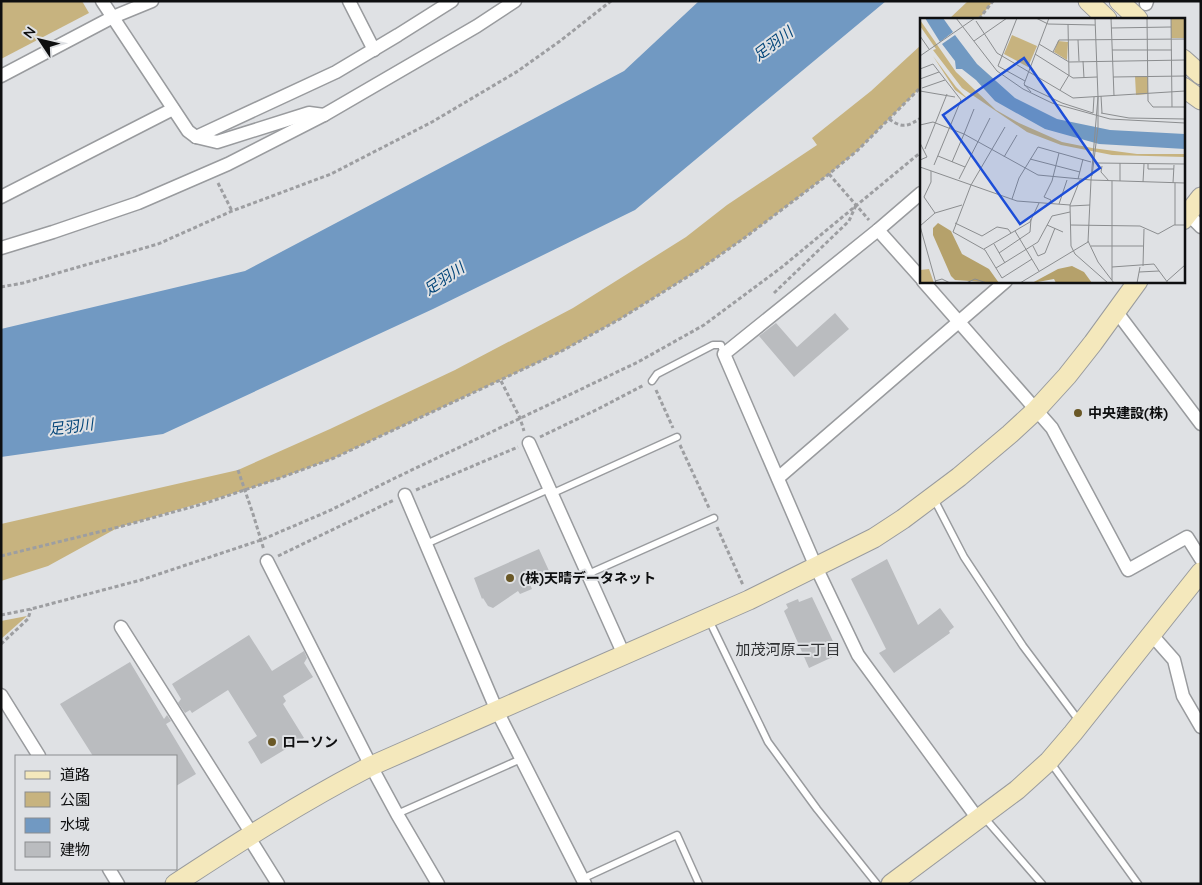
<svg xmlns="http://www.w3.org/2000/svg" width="1202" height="885" font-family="Quicksand,'Noto Sans JP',sans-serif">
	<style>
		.green { fill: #c7b37f }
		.water { fill: #7199c2 }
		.building { fill: #babcbf }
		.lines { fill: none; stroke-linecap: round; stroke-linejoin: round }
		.lane-casing { stroke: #999b9e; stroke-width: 9 }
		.street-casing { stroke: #999b9e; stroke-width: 15 }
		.secondary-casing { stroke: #999b9e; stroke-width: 21 }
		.path { stroke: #9d9ea1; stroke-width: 3; stroke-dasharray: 4 2.5; stroke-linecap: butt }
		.lane { stroke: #fff; stroke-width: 6 }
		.street { stroke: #fff; stroke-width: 12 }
		.secondary { stroke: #f4e8bc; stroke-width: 19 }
		.poi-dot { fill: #6a5826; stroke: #dfe1e4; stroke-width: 2 }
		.labels { text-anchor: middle; stroke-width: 4; stroke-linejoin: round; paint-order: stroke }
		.poi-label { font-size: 14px; font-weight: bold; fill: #0e0f10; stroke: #dfe1e4; text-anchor: start }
		.water-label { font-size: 15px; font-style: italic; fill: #024579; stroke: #dfe1e4 }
		.neighbourhood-label { font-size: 15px; fill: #303234; stroke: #dfe1e4 }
		.inset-road { fill: none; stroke: #8b8d8f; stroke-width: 1 }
		.view { fill: #1d4ed8; fill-opacity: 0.15; stroke: #1d4ed8; stroke-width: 2.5 }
		.inset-edge { fill: none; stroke: #0e0f10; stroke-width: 2.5 }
	</style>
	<rect width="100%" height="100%" fill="#dfe1e4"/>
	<g class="green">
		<path d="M1,1H82L89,13L1,59Z"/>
		<path d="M968,1H993L979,19H949Z"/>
		<path d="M921,45V87L858,150L829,174L743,239L700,269L620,319L560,352L334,458L280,478L245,490L119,527L48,566L1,581V524L238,470L330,429L455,370L573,308L686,237L727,205L817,145L812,138L871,91Z"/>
		<path d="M27,616L1,639V621Z"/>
	</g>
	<path class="water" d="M699,1H886L635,210L433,309L163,434L1,457V329L245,271L624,71Z"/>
	<g class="building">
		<path d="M835,313L849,329L794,377L759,336L776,323L797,347Z"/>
		<path d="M539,549L550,573L527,578L532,589L520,594L518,591L493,608L488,606L483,598L482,599L474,578Z"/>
		<path d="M887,559L918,625L940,608L954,627L949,631L950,633L894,673L879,653L886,649L851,579Z"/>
		<path d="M812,597L839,654L809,668L784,611L788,608L786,604L798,599L799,602Z"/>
		<path d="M249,635L272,671L304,651L307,658L304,663L313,677L283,696L286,701L283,704L304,738L261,764L248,742L257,736L228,690L192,713L190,710L185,713L178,703L181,699L172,684Z"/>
		<path d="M130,662L164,719L167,715L171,721L166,724L196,774L176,786V756H93L60,704Z"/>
	</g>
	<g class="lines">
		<defs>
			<g id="lane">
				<path d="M652,381L657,374L713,345H721L724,354"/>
				<path d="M551,494L677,437"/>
				<path d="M934,499L964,557L1023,646L1080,722"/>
				<path d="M426,544L549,489"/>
				<path d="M588,574L714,518"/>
				<path d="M709,620L768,742L817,809L877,884"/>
				<path d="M1051,763L1138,884"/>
				<path d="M397,814L521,759"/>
				<path d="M983,816L1042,884"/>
				<path d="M582,879L677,835L699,884"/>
			</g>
			<g id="street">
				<path d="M102,1L188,131L196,137L217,142L309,113L324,115"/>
				<path d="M349,1L374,50"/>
				<path d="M1146,4L1147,1"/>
				<path d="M1,76L113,17L152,1"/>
				<path d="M196,137L336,72L398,35L452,1"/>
				<path d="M921,193L878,230L724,354L816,567L858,655L978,819"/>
				<path d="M1,197L173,109"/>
				<path d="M1188,214L1201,227"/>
				<path d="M878,230L921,278"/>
				<path d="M1,248L53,232L138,203L228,164L324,115L477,26L515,1"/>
				<path d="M923,281L1052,428L1128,570L1187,537L1201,559"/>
				<path d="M1116,311L1201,424"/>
				<path d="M529,443L624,655"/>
				<path d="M778,478L1006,281"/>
				<path d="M405,495L497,711L585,884"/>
				<path d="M267,561L371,766L397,814L438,884"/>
				<path d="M121,627L252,834"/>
				<path d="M1151,634L1174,660L1183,696L1201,727"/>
				<path d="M1,695L39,756"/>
				<path d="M248,836L278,884"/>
				<path d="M109,869L118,884"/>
			</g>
			<g id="secondary">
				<path d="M1088,1L1107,19"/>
				<path d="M1119,1L1138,19"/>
				<path d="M1183,59L1201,75"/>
				<path d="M1183,87L1201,100"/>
				<path d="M1183,220L1201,197"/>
				<path d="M175,884C239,842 303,801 371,766L749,600L874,538L903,519L959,477L1010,434L1036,410L1067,376L1093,343L1138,281"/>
				<path d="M891,884L1017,790L1049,761L1073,733L1201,572"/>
			</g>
		</defs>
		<use href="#lane" class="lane-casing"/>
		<use href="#street" class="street-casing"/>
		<use href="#secondary" class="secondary-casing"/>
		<g class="path">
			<path d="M979,19L993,1"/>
			<path d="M889,119C903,129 908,126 921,118"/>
			<path d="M829,174L869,220"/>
			<path d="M218,183L232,211"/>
			<path d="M1,287L23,283L158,244L232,211L331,174L432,122L518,71L560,41L611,1"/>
			<path d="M774,293L849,221L856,205"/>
			<path d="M501,381L520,418L524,431"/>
			<path d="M656,390L673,428"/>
			<path d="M540,437L598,409L644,385"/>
			<path d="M680,445L710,510"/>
			<path d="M238,470L253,514L264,550"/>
			<path d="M416,490L518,447"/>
			<path d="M717,527L743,585"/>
			<path d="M1,556L119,527L206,503L280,478L334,458L560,352L620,319L700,269L743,239L829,174L858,150L921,87"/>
			<path d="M278,556L394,500"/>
			<path d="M1,615L31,609L141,580L261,540L331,510L395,478L638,362L704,325L782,267L921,152"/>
			<path d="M1,644L28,619L31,609"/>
		</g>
		<use href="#lane" class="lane"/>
		<use href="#street" class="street"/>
		<use href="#secondary" class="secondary"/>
	</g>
	<g class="poi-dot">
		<circle cx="1078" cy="413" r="5"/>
		<circle cx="510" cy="578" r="5"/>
		<circle cx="272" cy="742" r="5"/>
	</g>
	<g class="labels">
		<g class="poi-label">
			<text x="1088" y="418">中央建設(株)</text>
			<text x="520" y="583">(株)天晴データネット</text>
			<text x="282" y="747">ローソン</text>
		</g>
		<g class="water-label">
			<text transform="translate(773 44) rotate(-37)" y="5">足羽川</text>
			<text transform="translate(444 279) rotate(-34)" y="5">足羽川</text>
			<text transform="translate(71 427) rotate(-7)" y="5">足羽川</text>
		</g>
		<g class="neighbourhood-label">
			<text x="788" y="655">加茂河原二丁目</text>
		</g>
	</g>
	<g transform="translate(920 18)">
		<rect width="265" height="265" fill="#dfe1e4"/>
		<path d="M251,0H265V20H251ZM0,2L36,54L76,92L99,105L142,124L172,130L217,136H265V139L192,137L141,127L107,114L42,70L13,32L16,31L0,8ZM92,17L117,28L108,49L84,36ZM138,23L148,24L147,42L134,34ZM13,38L36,69L49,82L35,72ZM215,58H228V76L216,77ZM9,251L14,265H0V252Z" fill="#c7b37f"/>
		<path d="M18,205L31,213L42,236L69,251L79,265L35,262L31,258L13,217V210ZM152,248L164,254L172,265H136L134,261L112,265L138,251Z" fill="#b5a16b"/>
		<path d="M5,0H23L33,14L20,24ZM35,17L57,46L95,80L137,101L190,112L265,116V131L179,126L125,111L75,83L56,62L42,51H36L35,43L22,26Z" fill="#7199c2"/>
		<path class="inset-road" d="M36,0L77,53L103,71L132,85L190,101L265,105M97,0L78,48L105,63M116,0L128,6L175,7M191,0L194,78M227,0L228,83L233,89H265M251,0L252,89M56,3L77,35L153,80L265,73M191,10L251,9M0,18L9,31M158,22L159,43M54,23L87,0M119,26L149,44L265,42M192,32H252M133,34L139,22L265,21M115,36L153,60L177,59M0,38L55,0M265,42V21M163,43L164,60M0,51L13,46L41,82L14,147M193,59L265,58M0,61L19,54M104,67L142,85L173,95L174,79M2,70L25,62M140,72L149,57L148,6M0,73L35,79M111,74L104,66L129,0M181,78L182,95M181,95L209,100L265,101M0,107L13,104L44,116L118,157L171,162M85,109L51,167L33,214L65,232L82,260L112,241M44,116L54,91M0,125L7,139L0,142M5,131L27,76M18,138L45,149M84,139L97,117M110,141L160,154M32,144L44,116M176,145L265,146M228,146V151H254M182,148L181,154L189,163M0,149L97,183L150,187M11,153V164L4,179L15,195M172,158L178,109V79M39,161L70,100M158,161L163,141M160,162L150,187L151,228L155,236L188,265M171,162L178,79L175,0M192,163V262M200,163V145M223,164L224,146M253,165L254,147M255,165V207M92,181L99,160L118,129L171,144M129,186L131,182L124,179L132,163L139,135M139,186L147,162M150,188L170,187M35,205L62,218L77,209L88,211L91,215M127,207L143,214M150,207L220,208L238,216L254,207H265M0,208L16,265M0,208L15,195L42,187M95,213L119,253M168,223L178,244L194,265M74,226L85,245M113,228L118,238L125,235L135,210M171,228H223M64,231L110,204L119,185M79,235L110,214L111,201M223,248L224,211M192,249L234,246L248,265M76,250L118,224L132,198L150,194M219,254L239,253M15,263L22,261L30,265M247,263L265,247M46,265L55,261L67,265M100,265L168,224L171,162L265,165M217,265L220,249"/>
		<path class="view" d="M104,40L180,150L100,206L23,97Z"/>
		<rect width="265" height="265" class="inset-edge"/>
	</g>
	<rect width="1202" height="885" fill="none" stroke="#0e0f10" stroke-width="5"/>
	<rect x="15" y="755" width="162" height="115" fill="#dfe1e4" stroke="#8b8d8f"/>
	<rect x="25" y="771" width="25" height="8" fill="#f4e8bc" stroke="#8b8d8f"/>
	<text x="60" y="780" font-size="15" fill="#0e0f10">道路</text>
	<rect x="25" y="792" width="25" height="15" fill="#c7b37f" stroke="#8b8d8f"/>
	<text x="60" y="805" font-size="15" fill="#0e0f10">公園</text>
	<rect x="25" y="818" width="25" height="15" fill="#7199c2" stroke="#8b8d8f"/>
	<text x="60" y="830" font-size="15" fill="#0e0f10">水域</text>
	<rect x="25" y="842" width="25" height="15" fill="#babcbf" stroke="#8b8d8f"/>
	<text x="60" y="855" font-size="15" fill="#0e0f10">建物</text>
	<g transform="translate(40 40) rotate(305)" stroke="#dfe1e4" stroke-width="4" paint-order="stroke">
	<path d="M0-4L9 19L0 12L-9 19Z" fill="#0e0f10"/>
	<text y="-8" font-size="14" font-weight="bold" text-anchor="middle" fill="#0e0f10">N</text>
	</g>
</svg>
